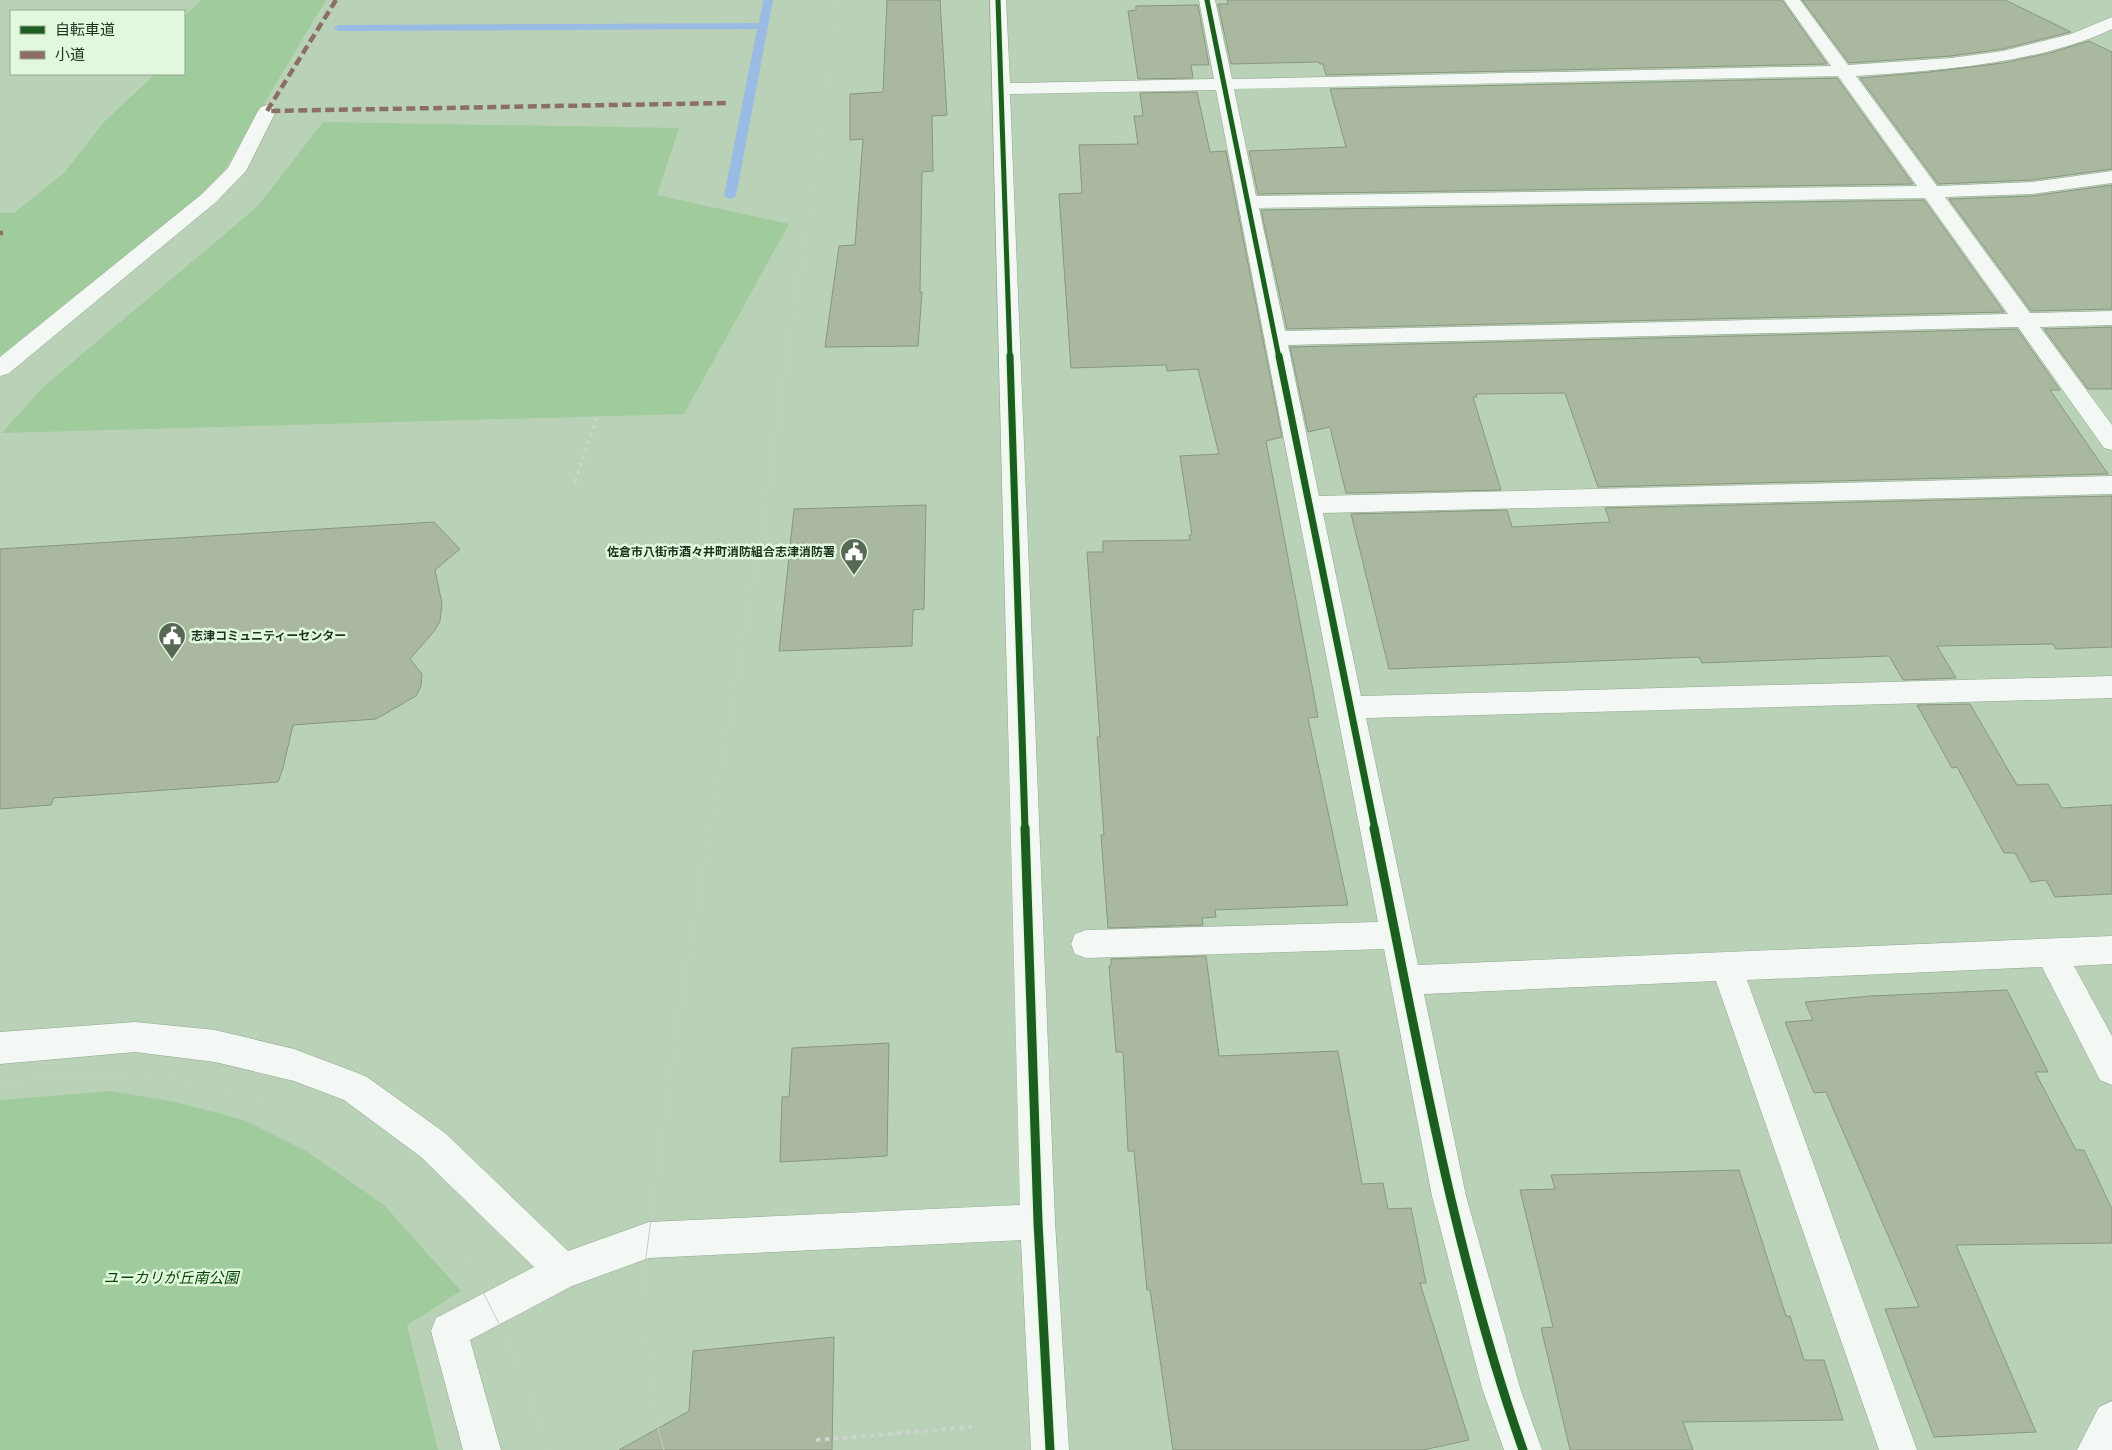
<svg xmlns="http://www.w3.org/2000/svg" width="2112" height="1450" font-family="'Source Serif 4','Noto Sans JP',serif">
	<style>
		.green { fill: #a0cb9c }
		.lines { fill: none; stroke-linecap: round; stroke-linejoin: round }
		.stream { fill: #9abce4; fill-rule: evenodd }
		.building { fill: #aab8a0; stroke: #89977f }
		.minor-casing { stroke: #92a590; stroke-width: 1 }
		.path-far1 { stroke: #ccd4cb; stroke-width: 3; stroke-dasharray: 4 4; stroke-linecap: butt }
		.path { stroke: #ccd4cb; stroke-width: 4; stroke-dasharray: 4.5 4.5; stroke-linecap: butt }
		.minor { fill: #f4f8f4; fill-rule: evenodd }
		.tram { stroke: #c5ccc5; stroke-width: 1 }
		.quiet { stroke: #8d6e63; stroke-width: 4.5; stroke-dasharray: 9 4.5; stroke-linecap: butt }
		.cycleway-far2-casing { stroke: #e1f8de; stroke-width: 7 }
		.cycleway-far1-casing { stroke: #e1f8de; stroke-width: 10 }
		.cycleway-casing { stroke: #e1f8de; stroke-width: 12 }
		.cycleway-far2 { stroke: #1b5e20; stroke-width: 5 }
		.cycleway-far1 { stroke: #1b5e20; stroke-width: 7 }
		.cycleway { stroke: #1b5e20; stroke-width: 9 }
		.labels { text-anchor: middle; stroke-width: 5; stroke-linejoin: round; paint-order: stroke }
		.poi-label { font-size: 12px; font-weight: bold; fill: #1f311e; stroke: #e1f8de; text-anchor: end }
		.near-park-label { font-size: 15px; font-style: italic; fill: #064503; stroke: #e1f8de }
	</style>
	<rect width="100%" height="100%" fill="#b9d2b7"/>
	<g class="green">
		<path d="M202,0H326L224,171L198,197L0,356V213H14L64,173L105,121L151,78L153,74H184V16Z"/>
		<path d="M323,122L679,128L657,195L789,224L684,414L2,433L43,387L257,207Z"/>
		<path d="M111,1091L174,1102L244,1120L306,1151L384,1205L461,1291L407,1325L438,1450H0V1100Z"/>
	</g>
	<g class="lines">
		<path class="stream" d="M763,0H773L736,196L730,199L724,196L757,29L338,31L333,28L338,25L759,23Z"/>
	</g>
	<g class="building">
		<path d="M887,0H940L947,115L932,116L933,171L922,172L920,292H922L918,346L825,347L839,246L855,245L863,139L850,140V94L883,92Z"/>
		<path d="M1227,0H1782L1827,64L1326,75L1323,64H1320L1319,62L1231,64L1218,4H1228Z"/>
		<path d="M1802,0H2005L2071,32L2003,49L1951,56L1849,63Z"/>
		<path d="M1198,5L1209,65H1191L1193,78L1138,79L1128,11L1136,10V6Z"/>
		<path d="M2089,41L2112,52V169L2032,180L1938,184L1860,78L1930,72L2003,63L2050,53Z"/>
		<path d="M1837,78L1913,184L1258,194L1249,151L1346,147L1330,89Z"/>
		<path d="M1197,92L1210,152L1226,151L1282,437L1266,441L1318,717L1308,718L1348,905L1215,910L1216,917L1202,918L1203,925L1108,928L1101,835H1104L1097,737H1100L1087,552H1103V541L1190,540L1189,535H1192L1180,456L1219,454L1198,369L1167,371L1166,365L1071,368L1059,194L1082,193L1079,145L1138,144L1134,116H1143L1140,93Z"/>
		<path d="M2112,185V309L2031,311L1949,199L2032,196Z"/>
		<path d="M1924,200L2004,312L1287,329L1261,210Z"/>
		<path d="M2112,327V389H2088L2044,329Z"/>
		<path d="M2017,329L2060,390H2050L2108,474L1598,487L1565,393L1476,394L1477,397H1473L1501,490L1346,493L1330,427L1308,432L1290,347Z"/>
		<path d="M2112,496V647L2056,649L2053,644L1937,646L1956,678L1903,680L1889,656L1702,663L1699,657L1389,669L1351,514L1507,510L1512,527L1610,522L1605,508Z"/>
		<path d="M926,505L924,609L913,610L912,646L779,651L794,509Z"/>
		<path d="M434,522L460,549L435,570L442,603L440,621L435,630L410,659L422,674L421,686L416,696L376,719L293,725L283,768L278,782L54,798L51,805L0,809V549Z"/>
		<path d="M1970,704L2017,785L2048,784L2062,808L2112,805V894L2055,897L2046,880L2031,882L2015,853H2004L1957,767L1952,768L1917,705Z"/>
		<path d="M1206,956L1219,1056L1338,1051L1362,1184L1383,1183L1388,1209L1411,1208L1426,1283H1420L1469,1440L1423,1450H1173L1150,1290H1147L1134,1151H1128L1123,1052H1116L1109,966H1111V959Z"/>
		<path d="M2007,990L2048,1072H2035L2076,1150H2084L2112,1209V1243L1956,1245L2036,1432L1934,1437L1885,1309L1919,1307L1826,1092L1814,1093L1785,1022L1813,1020L1805,1002L1871,996Z"/>
		<path d="M889,1043L887,1156L780,1162L782,1097H789L792,1048Z"/>
		<path d="M1739,1170L1786,1316H1790L1804,1360H1824L1843,1420L1683,1422L1693,1450H1570L1541,1328L1553,1327L1520,1190L1555,1189L1551,1175Z"/>
		<path d="M834,1337L832,1450H619L689,1411L693,1351Z"/>
	</g>
	<g class="lines">
		<defs>
			<g id="minor">
				<path d="M990,0H1006L1010,83L1214,79L1199,0H1215L1232,79L1831,66L1784,0H1800L1848,65L1951,58L2003,51L2071,34L2112,17V29C2092,39 2071,45 2050,51C1987,67 1921,72 1856,76L1937,186L2032,182L2112,171V183L2032,194L1945,197L2030,313L2112,311V325L2040,327L2112,425V450L2104,448L2018,327L1288,345L1319,496L2112,476V494L1323,513L1361,696L2112,676V698L1366,718L1418,965L2112,936V964L2074,966L2112,1036V1085L2100,1080L2042,967L1747,980L1917,1450H1879L1716,981L1424,994L1466,1196L1520,1388L1542,1450H1504L1482,1388L1432,1196L1384,949L1086,958L1075,954L1071,944L1075,934L1086,930L1378,922L1216,90L1010,94L1055,1222L1069,1450H1031L1021,1240L649,1258L572,1286L470,1340L501,1450H463L431,1331L436,1318L534,1267L421,1157L344,1100L294,1081L215,1062L135,1052L0,1064V1032L135,1022L215,1030L294,1049L355,1072L367,1077L445,1133L568,1251L649,1222L1020,1205ZM1838,76L1917,186L1256,196L1234,89ZM1925,198L2008,314L1285,331L1259,208Z"/>
				<path d="M267,105L273,107L276,111L246,171L216,202L8,374L0,376V357L202,194L228,168L258,111L261,107Z"/>
				<path d="M2112,1401V1450H2077L2099,1407Z"/>
			</g>
		</defs>
		<use href="#minor" class="minor-casing"/>
		<path class="path-far1" d="M575,482L597,417"/>
		<path class="path" d="M816,1440L972,1427"/>
		<use href="#minor" class="minor"/>
		<g class="tram">
			<path d="M0,1082L122,1073L190,1081L264,1105L318,1131L395,1184L465,1257L509,1343L549,1450"/>
			<path d="M664,1450L659,1433L647,1343L644,1272L676,1033L766,499L840,0"/>
		</g>
		<g class="quiet">
			<path d="M336,0L267,111L730,103"/>
			<path d="M0,233H3"/>
		</g>
		<defs>
			<g id="cycleway-far2">
				<path d="M998,0L1010,358"/>
				<path d="M1207,0L1279,358"/>
			</g>
			<g id="cycleway-far1">
				<path d="M1010,356L1025,829"/>
				<path d="M1279,356L1375,829"/>
			</g>
			<g id="cycleway">
				<path d="M1025,828L1038,1222L1050,1450"/>
				<path d="M1374,828C1417,1037 1452,1249 1523,1450"/>
			</g>
		</defs>
		<use href="#cycleway-far2" class="cycleway-far2-casing"/>
		<use href="#cycleway-far1" class="cycleway-far1-casing"/>
		<use href="#cycleway" class="cycleway-casing"/>
		<use href="#cycleway-far2" class="cycleway-far2"/>
		<use href="#cycleway-far1" class="cycleway-far1"/>
		<use href="#cycleway" class="cycleway"/>
	</g>
	<defs>
		<symbol id="civic-pin" viewBox="-11 -11 22 30"><path d="M0 17L-7.5 6A9.5 9.5 0 1 1 7.5 6Z" fill="#556954" stroke="#e1f8de"/><path d="M-.6-6.5H3V-4.5H.6V-3L4-1V1h2V6H-6V1h2V-1L-.6-3ZM-1.2 2.5V6h2.4V2.5Z" fill="#fff"/></symbol>
	</defs>
	<g fill-rule="evenodd">
		<use href="#civic-pin" x="838" y="536" width="32" height="43"/>
		<use href="#civic-pin" x="156" y="620" width="32" height="43"/>
	</g>
	<g class="labels">
		<g class="poi-label">
			<text x="835" y="556">佐倉市八街市酒々井町消防組合志津消防署</text>
			<text x="191" y="640" text-anchor="start">志津コミュニティーセンター</text>
		</g>
		<g class="near-park-label">
			<text x="171" y="1283">ユーカリが丘南公園</text>
		</g>
	</g>
	<rect x="10" y="10" width="175" height="65" fill="#e1f8de" stroke="#93a891"/>
	<rect x="20" y="26" width="25" height="8" fill="#1b5e20" stroke="#93a891"/>
	<text x="55" y="35" font-size="15" fill="#1f311e">自転車道</text>
	<rect x="20" y="51" width="25" height="8" fill="#8d6e63" stroke="#93a891"/>
	<text x="55" y="60" font-size="15" fill="#1f311e">小道</text>
</svg>
